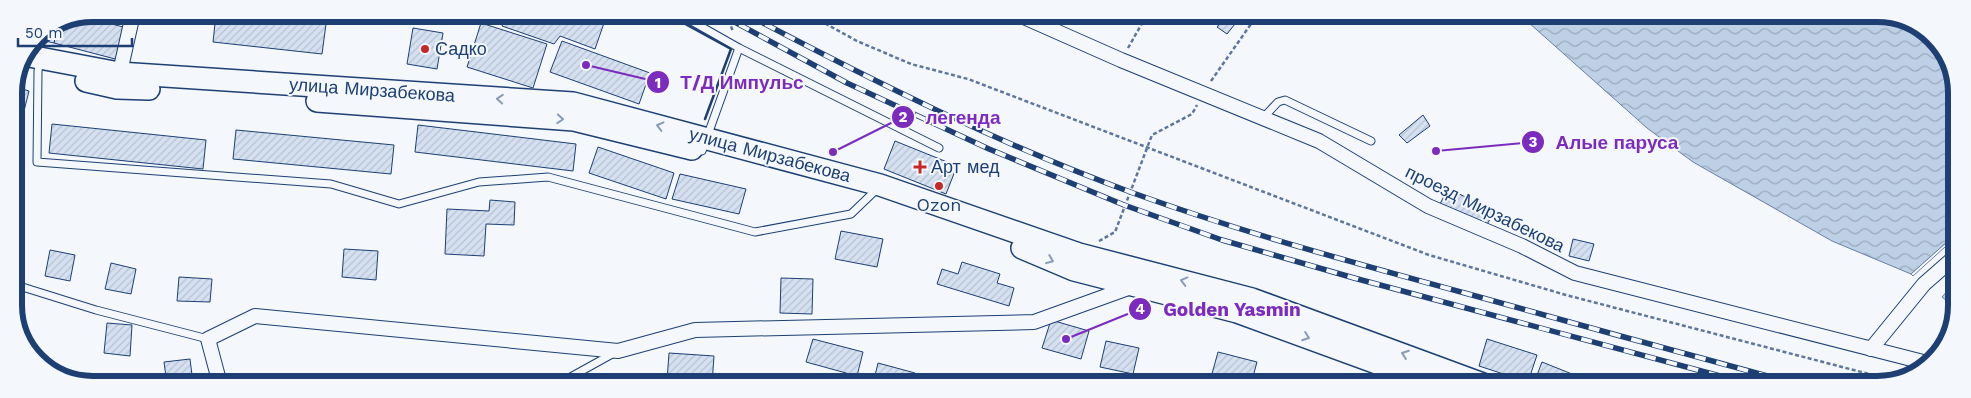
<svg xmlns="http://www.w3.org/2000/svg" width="1971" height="398" font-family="'Work Sans',sans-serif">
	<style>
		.water { fill: url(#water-waves); stroke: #687fa3 }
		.pier { fill: #f4f7fb; stroke: #687fa3 }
		.building { fill: url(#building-hatch); stroke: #1d3f73 }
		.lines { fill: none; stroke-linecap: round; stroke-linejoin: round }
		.lane-casing { stroke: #1d3f73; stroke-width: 9 }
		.street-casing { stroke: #1d3f73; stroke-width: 16 }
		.primary-casing { stroke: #1d3f73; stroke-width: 24 }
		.path { stroke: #5e769c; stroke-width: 2.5; stroke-dasharray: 4 2.5; stroke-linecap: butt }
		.lane { stroke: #f4f7fb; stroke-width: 7 }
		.street { stroke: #f4f7fb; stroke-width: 14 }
		.primary { stroke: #f4f7fb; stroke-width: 21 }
		.rail-casing { stroke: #1d3f73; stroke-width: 5.5 }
		.rail { stroke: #f4f7fb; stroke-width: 4; stroke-dasharray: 11; stroke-linecap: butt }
		.wall { stroke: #1d3f73; stroke-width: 2.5 }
		.oneway { stroke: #889bb7 }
		.poi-dot { fill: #c62828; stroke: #f4f7fb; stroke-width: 2 }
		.labels { text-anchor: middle; stroke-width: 4; stroke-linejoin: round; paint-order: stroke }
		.poi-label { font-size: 18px; fill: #1d3f73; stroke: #f4f7fb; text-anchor: start }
		.street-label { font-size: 18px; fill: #1d3f73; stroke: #f4f7fb }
		.rim { fill: none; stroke: #1d3f73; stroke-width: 6 }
		.leader { fill: none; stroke: #7b2cbf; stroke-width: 2 }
		.callout-dot { fill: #7b2cbf; stroke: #f4f7fb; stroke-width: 2 }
		.mark-label { font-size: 15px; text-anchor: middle; font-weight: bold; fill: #fff }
		.callout-label { font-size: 19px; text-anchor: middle; font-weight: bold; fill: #7b2cbf; stroke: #f4f7fb; stroke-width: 4; stroke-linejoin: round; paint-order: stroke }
	</style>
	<defs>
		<pattern id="water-waves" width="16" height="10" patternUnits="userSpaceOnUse" patternTransform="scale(1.25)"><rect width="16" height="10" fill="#bed0e5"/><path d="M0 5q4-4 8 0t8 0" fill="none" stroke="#9aaabe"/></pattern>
		<pattern id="building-hatch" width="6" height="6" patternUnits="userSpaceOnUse" patternTransform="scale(1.25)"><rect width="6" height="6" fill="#d5e0f0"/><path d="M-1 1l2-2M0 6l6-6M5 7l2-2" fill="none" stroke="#b6c1d1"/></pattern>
	</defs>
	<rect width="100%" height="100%" fill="#f4f7fb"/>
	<g class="water">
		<path d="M1519,14H1889L1934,37L1956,77V234L1911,274L1832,241L1693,162L1647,128Z"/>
		<path d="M1956,281L1957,309L1942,297Z"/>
	</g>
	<path class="pier" d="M1956,234V237L1913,276L1911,274Z"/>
	<g class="building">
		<path d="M173,14H197L195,18L183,16L182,22L171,18Z"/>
		<path d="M216,14H233L326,24L322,54L213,42Z"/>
		<path d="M508,14H589L604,23L595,49L560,36L554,44L502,26Z"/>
		<path d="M1227,14H1233L1239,19L1227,34L1217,27Z"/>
		<path d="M90,15L89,18L127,28L119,60L54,43L57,28Z"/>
		<path d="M481,23L547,44L533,88L467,67Z"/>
		<path d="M57,28L54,43L36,39L37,37Z"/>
		<path d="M413,28L443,33L437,69L407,64Z"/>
		<path d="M562,41L650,73L639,104L550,72Z"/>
		<path d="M16,87L29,91L22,119L14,117V93Z"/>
		<path d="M1423,115L1430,126L1407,143L1399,135Z"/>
		<path d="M52,124L206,140L203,169L49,153Z"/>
		<path d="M418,125L576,144L573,171L415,152Z"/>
		<path d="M236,130L394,145L391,174L233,159Z"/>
		<path d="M895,141L957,166L946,194L884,169Z"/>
		<path d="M598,147L674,173L666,199L589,173Z"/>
		<path d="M680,174L746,189L739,214L672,199Z"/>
		<path d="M1448,188L1494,212L1485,228L1440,204Z"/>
		<path d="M490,200L515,202L514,225L486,224L484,256L445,254L447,209L489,211Z"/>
		<path d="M841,231L883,239L877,267L835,259Z"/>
		<path d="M1573,239L1594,244L1589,261L1569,256Z"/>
		<path d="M344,249L378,251L376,280L342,277Z"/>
		<path d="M50,250L75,255L70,281L45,276Z"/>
		<path d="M962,262L1000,274L997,283L1014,288L1009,306L937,284L942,269L958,274Z"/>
		<path d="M111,263L136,269L131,294L105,289Z"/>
		<path d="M179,277L212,279L210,302L177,301Z"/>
		<path d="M781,278L813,279L812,314L780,313Z"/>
		<path d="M1051,320L1089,331L1081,359L1042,348Z"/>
		<path d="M107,323L132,325L130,356L104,353Z"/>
		<path d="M813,339L863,352L857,376L806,362Z"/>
		<path d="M1487,339L1537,355L1528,382L1479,366Z"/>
		<path d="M1106,341L1139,348L1133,374L1100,367Z"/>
		<path d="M1218,352L1257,362L1251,384H1220L1210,381Z"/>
		<path d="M669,353L714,356L712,384L667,381Z"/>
		<path d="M190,359L193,383L167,384L164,362Z"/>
		<path d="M1542,362L1597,384H1536L1534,383Z"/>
		<path d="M878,363L915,373L912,384H873Z"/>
		<path d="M577,376L596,377V384H577Z"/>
	</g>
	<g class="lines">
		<defs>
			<g id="lane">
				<path d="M679,14L739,48L939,148"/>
				<path d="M40,59L38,71L37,162L331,184L399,204L479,182L548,177L755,232L851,214L877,189"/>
				<path d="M1263,118L1278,102L1285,100L1371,141"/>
				<path d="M702,151L739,48"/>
				<path d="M16,285L96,310L208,339"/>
				<path d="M558,384L614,353"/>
			</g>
			<g id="street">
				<path d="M1017,14L1121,60L1319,141L1428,206L1522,246L1575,273L1931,364"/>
				<path d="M118,81L133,14"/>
				<path d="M1871,349L1924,284L1956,256"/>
				<path d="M220,384L208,339L255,316L618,351L695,330L1034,322L1134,286"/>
			</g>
			<g id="primary">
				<path d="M29,56L119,73L573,103L880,185L1079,254L1252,299L1483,384"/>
				<path d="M86,81L117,88L149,89"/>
				<path d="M317,101L574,120L692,149"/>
				<path d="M1022,248L1074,270L1237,312L1434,384"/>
			</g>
		</defs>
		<use href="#lane" class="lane-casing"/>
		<use href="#street" class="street-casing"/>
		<use href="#primary" class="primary-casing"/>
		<g class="path">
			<path d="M727,14L733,32"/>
			<path d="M808,14L857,41L911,64L968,79L1429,255L1566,295L1892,380"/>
			<path d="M1128,48L1141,25L1150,14"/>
			<path d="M1211,81L1258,14"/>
			<path d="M1099,241L1115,232L1152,135L1192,114L1197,105"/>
		</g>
		<use href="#lane" class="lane"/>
		<use href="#street" class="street"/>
		<use href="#primary" class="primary"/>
		<defs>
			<g id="rail">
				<path d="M720,14L847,83L989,149L1124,205L1222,240L1354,278L1750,384"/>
				<path d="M746,14C871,80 999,144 1133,193C1244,233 1358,264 1472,295C1580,325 1689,355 1797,384"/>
			</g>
		</defs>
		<use href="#rail" class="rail-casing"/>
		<use href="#rail" class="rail"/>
		<path class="wall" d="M667,14L731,49L705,119"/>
	</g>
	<defs><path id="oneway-chevron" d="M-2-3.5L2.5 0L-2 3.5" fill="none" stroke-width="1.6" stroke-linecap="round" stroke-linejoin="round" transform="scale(1.25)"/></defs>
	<g class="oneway">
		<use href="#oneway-chevron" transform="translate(500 99) rotate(-176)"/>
		<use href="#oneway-chevron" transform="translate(560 119) rotate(4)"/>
		<use href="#oneway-chevron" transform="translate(660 126) rotate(-166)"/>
		<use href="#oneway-chevron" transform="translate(1050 260) rotate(22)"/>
		<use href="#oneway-chevron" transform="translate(1184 281) rotate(-165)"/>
		<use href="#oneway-chevron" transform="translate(1306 337) rotate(20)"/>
		<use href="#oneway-chevron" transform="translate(1405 354) rotate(-160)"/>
	</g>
	<g class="poi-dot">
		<circle cx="425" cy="49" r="5"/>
		<path d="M917.5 159.5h5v5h5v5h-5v5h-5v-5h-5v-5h5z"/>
		<circle cx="939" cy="186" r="5"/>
	</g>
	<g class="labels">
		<g class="poi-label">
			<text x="435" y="55">Садко</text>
			<text x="931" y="173">Арт мед</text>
			<text x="939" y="211" text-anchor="middle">Ozon</text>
		</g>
		<g class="street-label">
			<text transform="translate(372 90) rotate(4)" y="6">улица Мирзабекова</text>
			<text transform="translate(770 155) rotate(15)" y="6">улица Мирзабекова</text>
			<text transform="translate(1485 209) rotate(26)" y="6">проезд Мирзабекова</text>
		</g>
	</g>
	<path d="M0 0H1971V398H0ZM93 22H1877A71 71 0 0 1 1948 93V305A71 71 0 0 1 1877 376H93A71 71 0 0 1 22 305V93A71 71 0 0 1 93 22Z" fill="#f4f7fb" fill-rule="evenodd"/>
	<path class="rim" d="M93 22H1877A71 71 0 0 1 1948 93V305A71 71 0 0 1 1877 376H93A71 71 0 0 1 22 305V93A71 71 0 0 1 93 22Z"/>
	<path class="leader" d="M586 65L658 82M833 152L903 117M1436 151L1533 142M1066 339L1140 309"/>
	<g class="callout-dot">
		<circle cx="586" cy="65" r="5"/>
		<circle cx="833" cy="152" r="5"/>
		<circle cx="1436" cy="151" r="5"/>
		<circle cx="1066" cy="339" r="5"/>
		<circle cx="658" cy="82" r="12"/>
		<circle cx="903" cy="117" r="12"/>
		<circle cx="1533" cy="142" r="12"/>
		<circle cx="1140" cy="309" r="12"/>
	</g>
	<g class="mark-label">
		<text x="658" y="88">1</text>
		<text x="903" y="122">2</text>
		<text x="1533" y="147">3</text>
		<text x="1140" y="314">4</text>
	</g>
	<g class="callout-label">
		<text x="742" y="89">Т/Д Импульс</text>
		<text x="963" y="124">легенда</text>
		<text x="1617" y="149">Алые паруса</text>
		<text x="1232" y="316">Golden Yasmin</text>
	</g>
	<path d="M18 38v8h114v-8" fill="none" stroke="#1d3f73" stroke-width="2.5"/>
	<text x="25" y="38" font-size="15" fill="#1d3f73" stroke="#f4f7fb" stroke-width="4" paint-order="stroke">50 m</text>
</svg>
